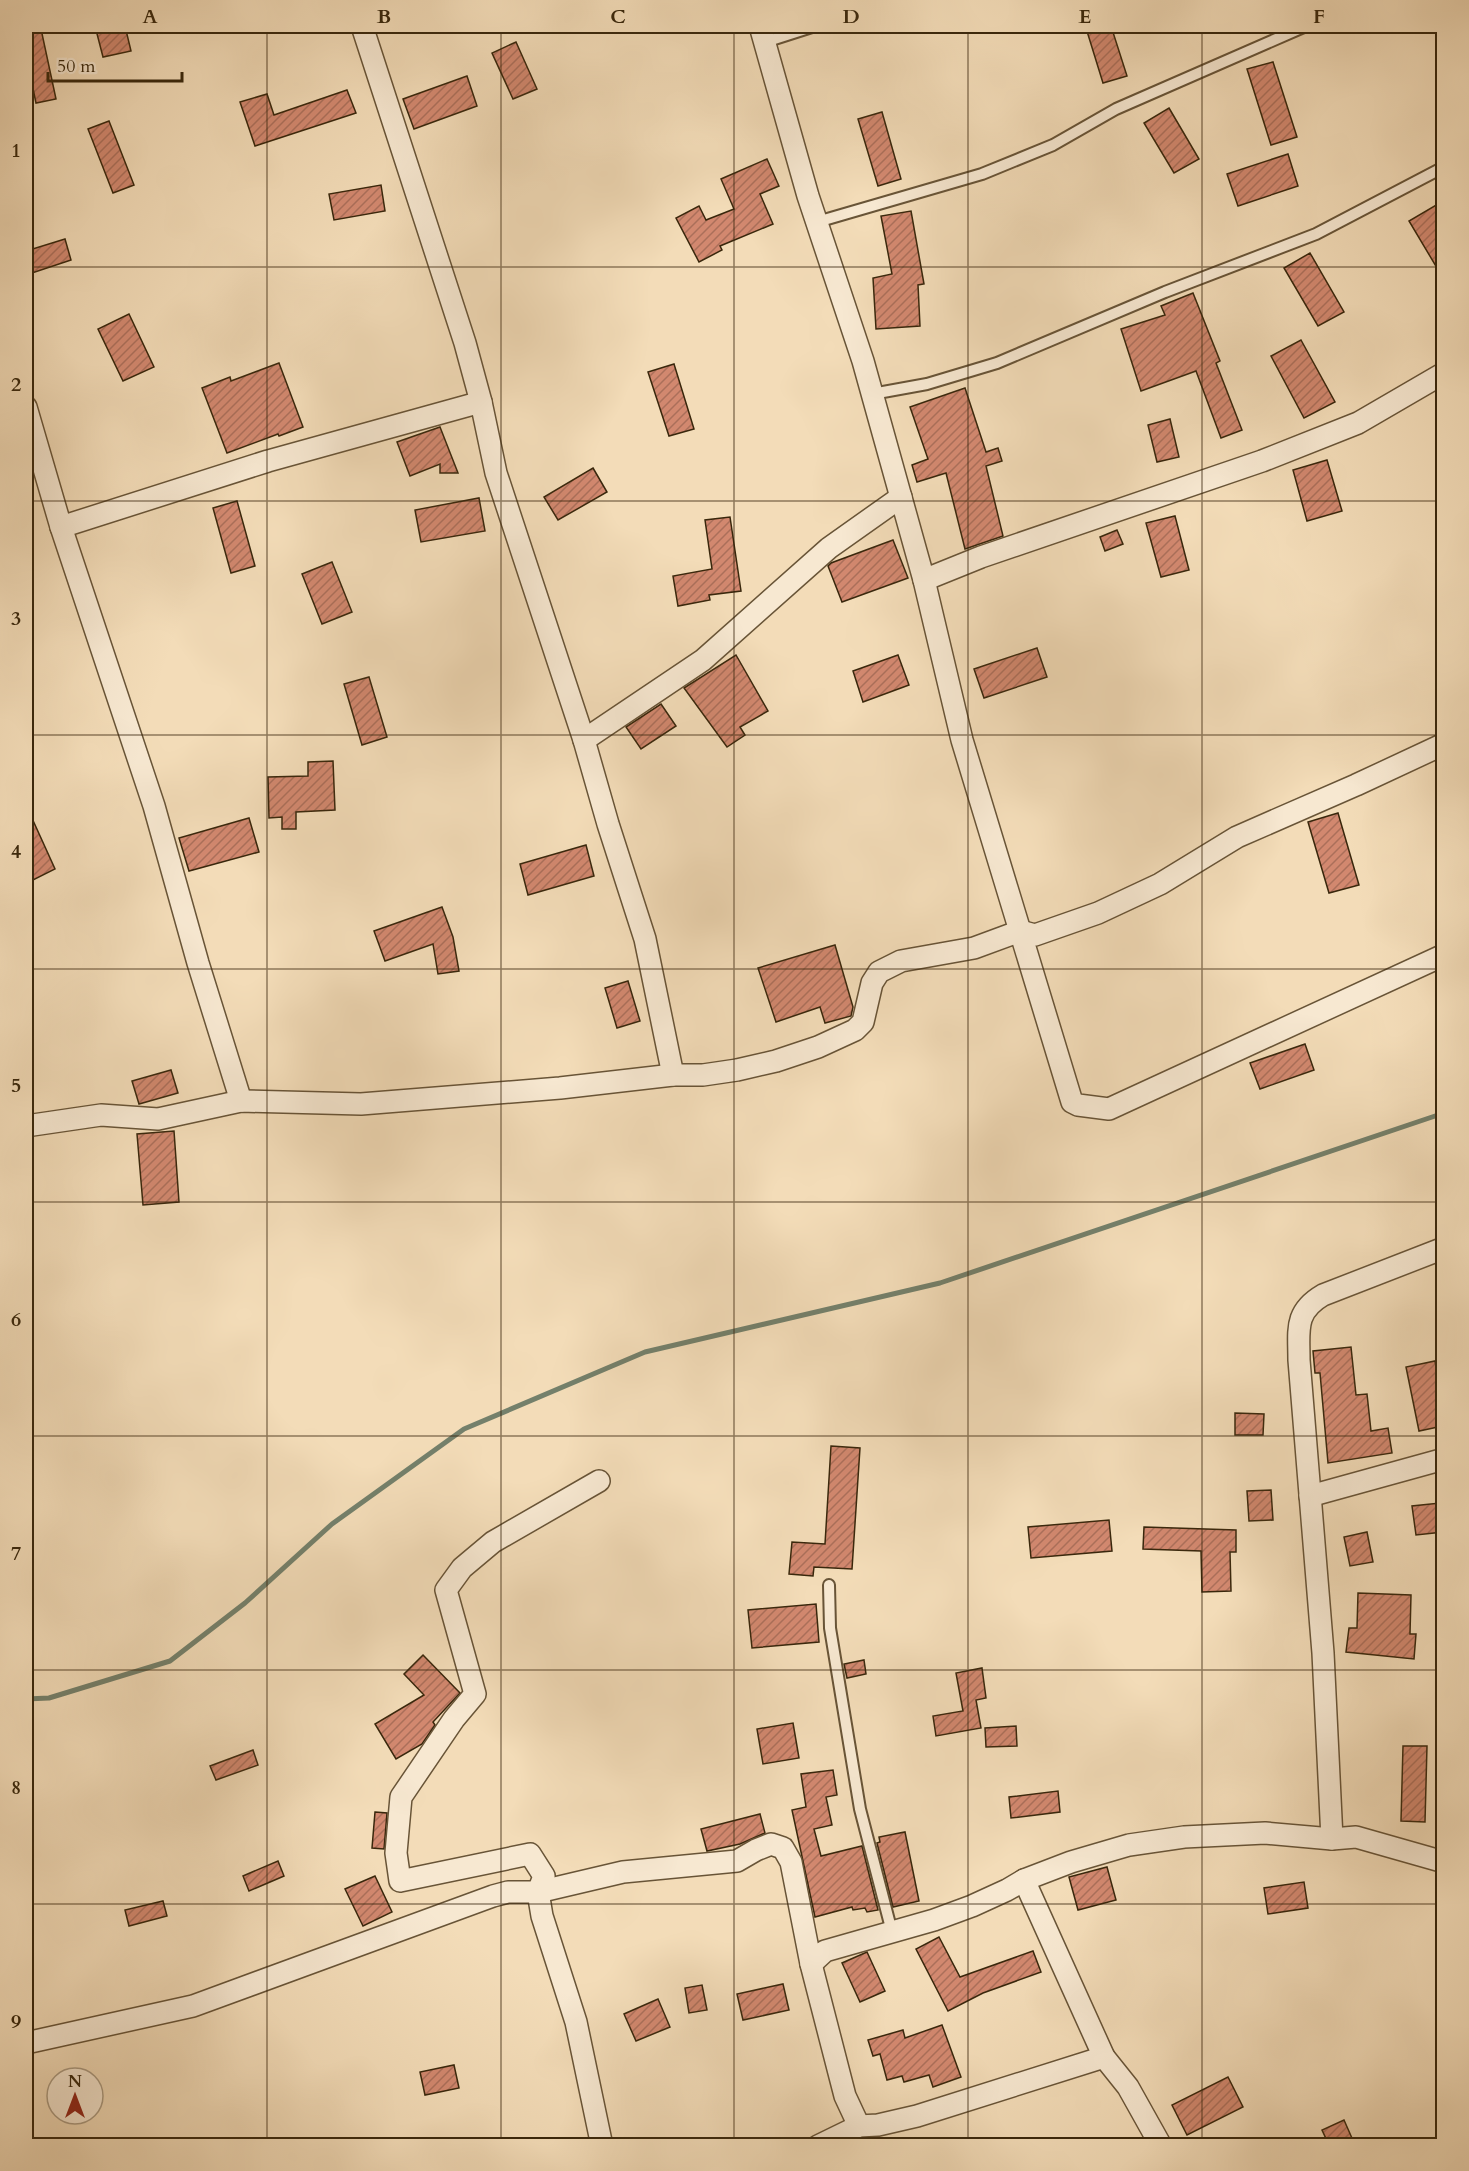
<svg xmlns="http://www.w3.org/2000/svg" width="1469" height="2171" font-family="Cardo,serif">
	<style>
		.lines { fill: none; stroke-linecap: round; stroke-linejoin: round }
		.stream { stroke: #74806b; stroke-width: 5 }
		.building { fill: url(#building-hatch); stroke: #39270c; stroke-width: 1.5 }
		.lane-casing { stroke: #685437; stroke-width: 14 }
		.street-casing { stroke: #685437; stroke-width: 24 }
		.lane { stroke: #f7e8d1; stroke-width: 10 }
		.street { stroke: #f7e8d1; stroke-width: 21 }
		.grid { fill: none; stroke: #39270c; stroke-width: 1.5; stroke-opacity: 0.55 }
		.neatline { fill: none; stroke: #39270c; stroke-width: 2 }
		.grid-label { font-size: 20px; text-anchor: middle; font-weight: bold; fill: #39270c }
	</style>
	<defs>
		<pattern id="building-hatch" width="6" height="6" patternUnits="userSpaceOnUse" patternTransform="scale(1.5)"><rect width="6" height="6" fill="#d2886f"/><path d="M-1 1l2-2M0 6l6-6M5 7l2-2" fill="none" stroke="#ab6f5a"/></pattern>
	</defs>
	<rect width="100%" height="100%" fill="#f3dcb8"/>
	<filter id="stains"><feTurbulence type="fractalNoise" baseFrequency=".00333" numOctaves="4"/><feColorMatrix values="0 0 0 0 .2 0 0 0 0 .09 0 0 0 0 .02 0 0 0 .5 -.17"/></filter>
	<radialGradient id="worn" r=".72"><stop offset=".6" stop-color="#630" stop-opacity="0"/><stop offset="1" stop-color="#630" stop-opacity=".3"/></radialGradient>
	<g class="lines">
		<path class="stream" d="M26,1699L49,1698L170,1661L245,1603L332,1524L464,1429L645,1352L940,1283L1444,1113"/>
	</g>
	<g class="building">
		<path d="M95,26H125L131,51L103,57Z"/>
		<path d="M1093,26H1111L1127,76L1103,83L1086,28Z"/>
		<path d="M41,29L56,99L36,103L26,55V33Z"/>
		<path d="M516,42L537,89L513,99L492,53Z"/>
		<path d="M1273,62L1297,137L1271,145L1247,69Z"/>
		<path d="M467,76L477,106L414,129L403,99Z"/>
		<path d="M347,90L356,113L255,146L240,102L267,94L274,115Z"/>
		<path d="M1169,108L1199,159L1174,173L1144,123Z"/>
		<path d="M882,112L901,179L878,186L858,119Z"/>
		<path d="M109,121L134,185L113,193L88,129Z"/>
		<path d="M1288,154L1298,186L1238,206L1227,174Z"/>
		<path d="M767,159L779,186L760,194L773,224L720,246L722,250L699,262L676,218L699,206L706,220L734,209L721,179Z"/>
		<path d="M381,185L385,211L334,220L329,194Z"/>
		<path d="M1443,201V278L1409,221Z"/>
		<path d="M911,211L924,284L918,285L920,326L876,329L873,278L892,274L881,216Z"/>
		<path d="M65,239L71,260L26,275V251Z"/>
		<path d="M1310,253L1344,312L1318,326L1284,268Z"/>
		<path d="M1193,293L1220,361L1216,363L1242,430L1221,438L1196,371L1141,391L1121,329L1165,315L1161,306Z"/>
		<path d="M129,314L154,367L123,381L98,329Z"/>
		<path d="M1301,340L1335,402L1304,418L1271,356Z"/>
		<path d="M279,363L303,427L279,436L278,434L227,453L202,388L230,377L231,381Z"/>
		<path d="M674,364L694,429L669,436L648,372Z"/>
		<path d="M965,388L986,452L998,448L1002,461L986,466L1003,536L965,549L946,473L917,482L912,465L928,459L910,407Z"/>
		<path d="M1170,419L1179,457L1157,462L1148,425Z"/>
		<path d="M440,427L458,473H440V464L410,476L397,442Z"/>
		<path d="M1327,460L1342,511L1307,521L1293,470Z"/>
		<path d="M593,468L607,492L558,520L544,497Z"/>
		<path d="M479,498L485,531L421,542L415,510Z"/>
		<path d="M237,501L255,566L231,573L213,508Z"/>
		<path d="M1175,516L1189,570L1161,577L1146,523Z"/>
		<path d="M730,517L741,591L709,595L710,600L678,606L673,576L712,569L705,520Z"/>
		<path d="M1117,530L1123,544L1105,551L1100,537Z"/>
		<path d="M893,540L908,578L842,602L828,566L831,563Z"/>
		<path d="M332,562L352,612L322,624L302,574Z"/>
		<path d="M1037,648L1047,677L984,698L974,669Z"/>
		<path d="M736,655L768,711L740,727L745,735L727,747L684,688Z"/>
		<path d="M898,655L909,685L863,702L853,671Z"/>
		<path d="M369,677L387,737L362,745L344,684Z"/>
		<path d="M661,704L676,726L641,749L626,727Z"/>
		<path d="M333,761L335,810L296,812V829H282V817L269,818L268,777L308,776V762Z"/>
		<path d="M26,805L55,869L31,881L26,869Z"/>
		<path d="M1338,813L1359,885L1329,893L1308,822Z"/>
		<path d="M249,818L259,852L189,871L179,838Z"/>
		<path d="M586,845L594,876L528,895L520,864Z"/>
		<path d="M442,907L453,937L459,971L438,974L433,944L385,961L374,931Z"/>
		<path d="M835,945L853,1007L851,1016L825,1023L820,1007L776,1022L758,968Z"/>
		<path d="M628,981L640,1021L617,1028L605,988Z"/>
		<path d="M1305,1044L1314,1070L1260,1089L1250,1063Z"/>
		<path d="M171,1070L178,1093L139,1104L132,1081Z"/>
		<path d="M174,1131L179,1202L143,1205L137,1134Z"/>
		<path d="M1351,1347L1356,1395L1367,1394L1371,1431L1388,1428L1392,1453L1328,1463L1320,1373H1315L1313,1351Z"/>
		<path d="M1435,1361L1443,1403V1426L1419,1431L1406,1367Z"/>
		<path d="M1235,1413L1264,1414L1263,1435H1235Z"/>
		<path d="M831,1446L860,1448L852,1569L814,1567L813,1576L789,1574L792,1542L825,1544Z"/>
		<path d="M1271,1490L1273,1520L1249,1521L1247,1491Z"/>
		<path d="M1440,1503L1443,1532L1416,1535L1412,1506Z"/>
		<path d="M1109,1520L1112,1551L1031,1558L1028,1527Z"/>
		<path d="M1144,1527L1236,1530V1552H1230L1231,1591L1202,1592L1201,1551L1143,1549Z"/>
		<path d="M1367,1532L1373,1562L1350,1566L1344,1537Z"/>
		<path d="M1358,1593L1411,1595L1410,1634H1416L1414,1659L1346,1652L1349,1628H1357Z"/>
		<path d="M816,1604L819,1642L752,1648L748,1610Z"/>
		<path d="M423,1655L460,1693L433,1722L435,1725L422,1744L396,1759L375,1724L424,1695L404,1674Z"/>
		<path d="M864,1660L866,1674L847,1678L844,1664Z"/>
		<path d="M982,1668L986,1698L976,1700L981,1728L936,1736L933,1716L963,1711L956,1673Z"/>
		<path d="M793,1723L799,1758L763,1764L757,1729Z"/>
		<path d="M1016,1726L1017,1746L986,1747L985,1728Z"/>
		<path d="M1403,1746H1427L1425,1822L1401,1821Z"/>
		<path d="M253,1750L258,1765L216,1780L210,1766Z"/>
		<path d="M833,1770L837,1795L826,1797L832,1825L814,1829L821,1856L862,1846L878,1910L867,1912L865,1908L853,1910L852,1907L815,1917L792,1810L806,1807L801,1774Z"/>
		<path d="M1058,1791L1060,1812L1011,1818L1009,1797Z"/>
		<path d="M375,1812L387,1813L384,1849L372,1848Z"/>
		<path d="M760,1814L765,1833L740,1844L707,1851L701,1829Z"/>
		<path d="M905,1832L919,1901L893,1907L877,1843L880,1842L879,1837Z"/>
		<path d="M278,1861L284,1876L249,1891L243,1876Z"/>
		<path d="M1107,1867L1116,1900L1078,1910L1069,1877Z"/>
		<path d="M375,1876L392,1912L363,1926L345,1889Z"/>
		<path d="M1304,1882L1308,1908L1268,1914L1264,1888Z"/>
		<path d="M163,1901L167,1916L129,1926L125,1910Z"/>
		<path d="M939,1937L960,1977L1033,1951L1041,1972L983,1993L948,2011L916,1949Z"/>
		<path d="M867,1952L885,1991L860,2002L842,1963Z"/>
		<path d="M783,1984L789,2010L743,2020L737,1994Z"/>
		<path d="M702,1985L707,2010L689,2013L685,1988Z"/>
		<path d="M658,1999L670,2027L636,2041L624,2014Z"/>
		<path d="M942,2025L961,2077L933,2087L929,2075L904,2082L902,2076L887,2080L880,2054L873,2056L868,2040L903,2030L905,2038Z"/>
		<path d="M454,2065L459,2088L425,2095L420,2072Z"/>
		<path d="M1228,2077L1243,2107L1187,2135L1172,2105Z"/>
		<path d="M1344,2120L1355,2145H1329L1322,2130Z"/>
	</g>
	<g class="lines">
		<defs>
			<g id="lane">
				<path d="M765,42L815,26"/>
				<path d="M817,222L982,174L1053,145L1116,109L1306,26"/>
				<path d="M872,394L927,384L997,363L1165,292L1316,234L1444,167"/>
				<path d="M829,1585L830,1628L860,1809L892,1932"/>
			</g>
			<g id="street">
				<path d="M362,26L465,343L481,402L496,473L584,740L608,824L645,939L673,1075"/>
				<path d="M760,26L808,196L863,361L924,580L962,740L1072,1102L1078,1105L1109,1109L1444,955"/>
				<path d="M26,407L61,527L154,806L198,963L241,1101"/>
				<path d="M61,527L268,461L481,402"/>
				<path d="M924,580L981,557L1262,461L1358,423L1444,373"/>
				<path d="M584,740L703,660L829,548L901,497"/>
				<path d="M26,1126L101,1115L158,1119L241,1101L361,1104L560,1088L673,1075H703L737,1070L776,1061L818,1047L855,1030L863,1022L872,983L879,972L901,961L974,948L1020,931L1035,935L1098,913L1160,884L1237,837L1356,785L1444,744"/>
				<path d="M599,1481L493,1542L462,1568L446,1590L475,1694L454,1719L401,1797L396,1853L400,1881L530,1854L544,1876L538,1892L542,1916L576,2022L602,2146"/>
				<path d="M1310,1496L1444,1459"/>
				<path d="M1332,1839L1323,1653L1299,1360C1299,1330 1294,1312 1323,1295L1444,1248"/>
				<path d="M1024,1880L1104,2057L1128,2087L1161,2146"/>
				<path d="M811,1964L845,2096L859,2126"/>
				<path d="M26,2043L193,2006L493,1896L508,1892H538L623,1872L737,1861L756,1850L771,1844L783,1848L791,1862L811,1964L825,1951L934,1920L972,1906L1007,1890L1024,1880L1071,1862L1129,1845L1184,1837L1265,1833L1332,1839L1356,1837L1444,1862"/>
				<path d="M818,2146L859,2126L878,2125L917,2116L1104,2057"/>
			</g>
		</defs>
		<use href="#lane" class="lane-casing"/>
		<use href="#street" class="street-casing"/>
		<use href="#lane" class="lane"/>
		<use href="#street" class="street"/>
	</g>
	<path class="grid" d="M267,26V2146M501,26V2146M734,26V2146M968,26V2146M1202,26V2146M26,267H1444M26,501H1444M26,735H1444M26,969H1444M26,1202H1444M26,1436H1444M26,1670H1444M26,1904H1444"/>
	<rect width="1469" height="2171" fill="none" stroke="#f3dcb8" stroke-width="66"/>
	<g transform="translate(75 2096)"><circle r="28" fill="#f7e8d1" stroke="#ab9b82" stroke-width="1.5"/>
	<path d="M0-4.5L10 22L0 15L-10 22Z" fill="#8f2418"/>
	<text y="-9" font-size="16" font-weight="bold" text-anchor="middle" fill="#39270c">N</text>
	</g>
	<path d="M48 72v9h134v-9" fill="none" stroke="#39270c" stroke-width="3"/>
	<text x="57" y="72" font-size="18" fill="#39270c" stroke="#f7e8d1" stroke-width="4.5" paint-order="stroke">50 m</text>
	<rect x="33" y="33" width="1403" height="2105" class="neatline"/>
	<g class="grid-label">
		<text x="150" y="23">A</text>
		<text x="384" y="23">B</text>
		<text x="618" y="23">C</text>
		<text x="851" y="23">D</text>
		<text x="1085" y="23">E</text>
		<text x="1319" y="23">F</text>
		<text x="16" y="157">1</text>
		<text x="16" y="391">2</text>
		<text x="16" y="625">3</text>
		<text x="16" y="858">4</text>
		<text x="16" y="1092">5</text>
		<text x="16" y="1326">6</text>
		<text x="16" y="1560">7</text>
		<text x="16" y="1794">8</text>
		<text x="16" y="2028">9</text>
	</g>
	<rect width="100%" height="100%" filter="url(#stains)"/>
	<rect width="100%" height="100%" fill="url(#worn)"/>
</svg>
